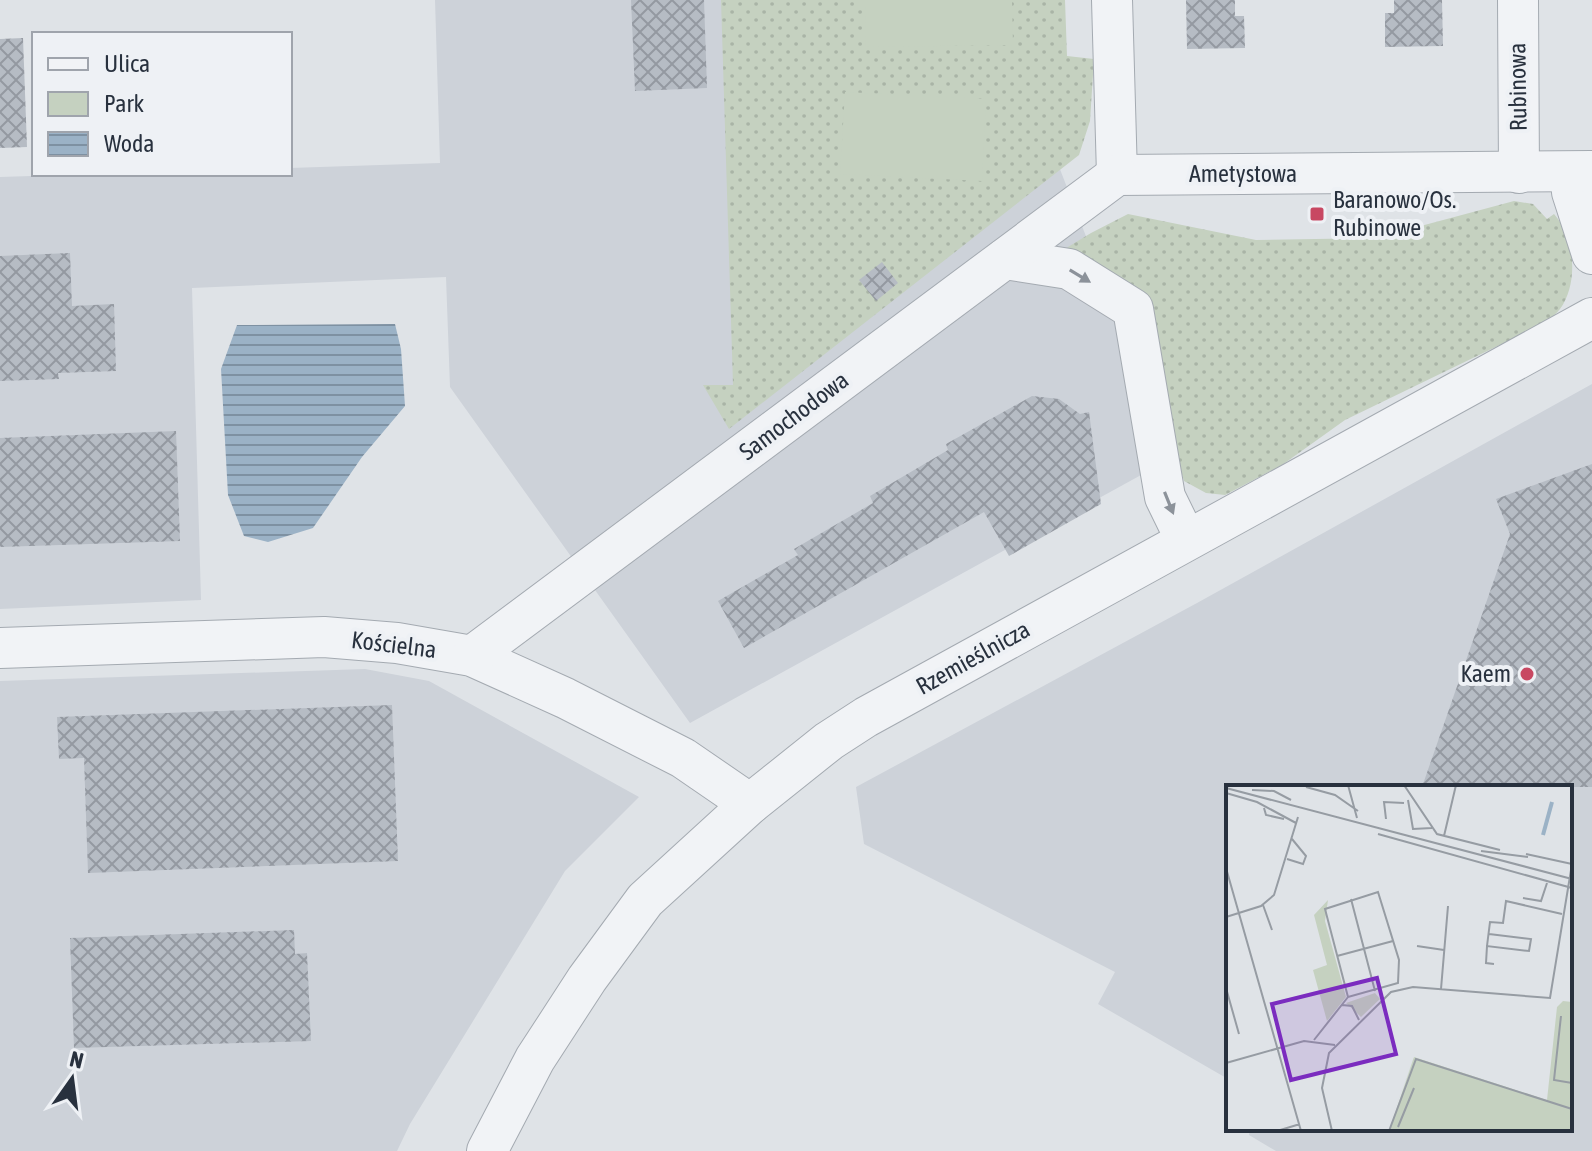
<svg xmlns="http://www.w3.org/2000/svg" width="1592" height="1151" font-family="'Asap Condensed',sans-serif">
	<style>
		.built { fill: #cdd2d9 }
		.green { fill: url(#green-dots) }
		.pitch { fill: #c5d1c0 }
		.water { fill: url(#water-rules) }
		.building { fill: url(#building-cross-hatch) }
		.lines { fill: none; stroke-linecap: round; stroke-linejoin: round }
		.street-casing { stroke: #a4aab1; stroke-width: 42 }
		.street { stroke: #f1f3f6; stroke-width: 40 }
		.oneway { fill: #8c929a }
		.poi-dot { fill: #c84862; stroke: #eef1f5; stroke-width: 3 }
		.labels { text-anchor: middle; stroke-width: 8; stroke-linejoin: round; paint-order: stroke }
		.street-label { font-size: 24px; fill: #28313e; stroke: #eef1f5 }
		.poi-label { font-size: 24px; fill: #28313e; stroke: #eef1f5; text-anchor: start }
		.inset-river { fill: none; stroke: #9bb2c6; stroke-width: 4 }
		.inset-road { fill: none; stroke: #969ca3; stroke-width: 2 }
		.view { fill: #7b2cbf; fill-opacity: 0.15; stroke: #7b2cbf; stroke-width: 4 }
		.inset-edge { fill: none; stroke: #28313e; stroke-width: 4 }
	</style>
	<defs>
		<pattern id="green-dots" width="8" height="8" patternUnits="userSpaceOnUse" patternTransform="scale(2)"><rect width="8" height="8" fill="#c5d1c0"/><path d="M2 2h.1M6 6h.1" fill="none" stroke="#a9b4a6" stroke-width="1.8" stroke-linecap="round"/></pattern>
		<pattern id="water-rules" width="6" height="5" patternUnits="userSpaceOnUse" patternTransform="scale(2)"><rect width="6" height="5" fill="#9bb2c6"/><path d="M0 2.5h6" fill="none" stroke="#7e91a2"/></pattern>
		<pattern id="building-cross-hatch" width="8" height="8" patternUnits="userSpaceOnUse" patternTransform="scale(2)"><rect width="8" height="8" fill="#b6bcc4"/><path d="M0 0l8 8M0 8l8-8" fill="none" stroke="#9499a1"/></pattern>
	</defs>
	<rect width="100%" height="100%" fill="#dfe3e7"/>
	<g class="built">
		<path d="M435,0H1053L1056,159L1172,458L690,723L450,387L446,277L192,288L201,600L0,609V177L92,174H290V168L440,163Z"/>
		<path d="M1592,384V1151H1276L1249,1135L1250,1129H1570V787H1228V1079L1098,1004L1115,972L864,844L856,787L1197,603Z"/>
		<path d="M365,669L429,681L639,797L565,871L410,1124L397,1151H0V681Z"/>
	</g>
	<g class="green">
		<path d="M721,0H1065L1067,56L1094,59L1090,121L1079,155L729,429L703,385H733Z"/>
		<path d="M1514,201L1533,204L1547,219L1554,214C1575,237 1579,283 1560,309C1557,313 1551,318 1547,322L1345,420L1282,465L1225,495L1206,493L1184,481L1168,427L1150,318L1063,250L1091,233L1128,214L1256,240L1376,238Z"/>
	</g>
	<g class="pitch">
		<path d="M865,0H1012L1013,45L866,47Z"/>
		<path d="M845,92L986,99L982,181L840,174Z"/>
	</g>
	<path class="water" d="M395,324L401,349L405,406L362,457L313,528L268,542L244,536L228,495L221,369L237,325Z"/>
	<g class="building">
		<path d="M631,0H704L707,88L635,91Z"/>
		<path d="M1186,0H1235V16H1244L1245,48L1187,49Z"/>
		<path d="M1394,0H1442L1443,46L1385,47V13H1394Z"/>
		<path d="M23,38L27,147L0,148V39Z"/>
		<path d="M70,253L72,306L114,304L116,371L58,373L59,379L0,381V256Z"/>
		<path d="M882,262L898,283L876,301L859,280Z"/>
		<path d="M1032,396L1059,399L1080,414L1089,412L1101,504L1009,556L984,512L744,648L718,601L798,555L794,549L873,503L870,496L948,450L946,444Z"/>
		<path d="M176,431L180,541L0,547V438Z"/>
		<path d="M1592,464V787H1422L1510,534L1496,499Z"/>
		<path d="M392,705L398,861L88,873L84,758L59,759L57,717Z"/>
		<path d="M294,930L295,954L307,953L311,1041L74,1048L70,938Z"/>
	</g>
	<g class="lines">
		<defs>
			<g id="street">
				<path d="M1112,0L1117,175"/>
				<path d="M1518,0L1519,173"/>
				<path d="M1570,172L1572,192L1592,254"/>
				<path d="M1117,175L1592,171"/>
				<path d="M1005,259L1069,269L1133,309L1165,497L1186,540"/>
				<path d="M0,648L324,637L397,643L472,656L565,698L683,758L750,804"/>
				<path d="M472,656L1117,175"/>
				<path d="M487,1151L535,1059L587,979L645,900L750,804L829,741L866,717L1592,318"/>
			</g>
		</defs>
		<use href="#street" class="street-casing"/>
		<use href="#street" class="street"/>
	</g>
	<defs><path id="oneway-solid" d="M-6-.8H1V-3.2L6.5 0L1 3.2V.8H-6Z" transform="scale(2)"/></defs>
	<g class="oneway">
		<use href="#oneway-solid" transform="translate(1080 276) rotate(31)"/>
		<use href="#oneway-solid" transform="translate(1169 503) rotate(68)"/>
	</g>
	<g class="poi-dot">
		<rect x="1309" y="206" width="16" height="16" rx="4"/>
		<circle cx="1527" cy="674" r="8"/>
	</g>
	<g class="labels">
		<g class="street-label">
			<text transform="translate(1518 87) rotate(-91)" y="8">Rubinowa</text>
			<text x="1243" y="182">Ametystowa</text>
			<text transform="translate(794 416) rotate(-37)" y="8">Samochodowa</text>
			<text transform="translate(394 645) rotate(7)" y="8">Kościelna</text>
			<text transform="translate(973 658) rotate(-29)" y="8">Rzemieślnicza</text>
		</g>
		<g class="poi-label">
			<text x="1333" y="208">Baranowo/Os.<tspan x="1333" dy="28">Rubinowe</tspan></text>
			<text x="1511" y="682" text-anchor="end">Kaem</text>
		</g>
	</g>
	<g transform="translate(1226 785)">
		<rect width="346" height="346" fill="#dfe3e7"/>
		<path d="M102,115L99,136L120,212L101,236L87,185L101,180L88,130ZM149,208L154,214L135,232L120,218ZM337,216L346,217V346H163L187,275L161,346L188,272L321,315L331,222Z" fill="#c5d1c0"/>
		<path class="inset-river" d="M317,50L326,17"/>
		<path class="inset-road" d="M122,0L131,33M178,0L211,49L274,65M80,2L109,10L132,26M0,3L346,94M26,5L48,6L65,15M0,8L31,17L70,38M182,15L187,44L206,43M38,23L40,30L58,34M160,34L158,17L178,18M152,49L346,103M218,51L230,0M255,66L302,72M300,69L346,79M61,74L77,79L80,71L66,54M0,83L75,346M152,107L173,175L172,198L122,212L99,124ZM297,113L315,116L321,98M125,114L149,206M37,120L46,145M0,132L35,121L48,110L72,32M263,149L305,154L303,166L261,161L260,178L268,179M191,161L218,165M261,161L264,137L277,138L280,116L336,129M111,171L167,156M0,203L13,249M215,204L222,121M116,220L126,221L133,235M335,231L328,295L346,298M88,255L122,212M0,278L78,256L109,260M172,342L188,303M51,346L74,339M106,346L96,303L103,268L165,207L187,202L324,213L346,79M163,346L190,274L346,324"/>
		<path class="view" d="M151,193L170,269L65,295L46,219Z"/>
		<rect width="346" height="346" class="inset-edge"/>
	</g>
	<rect x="32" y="32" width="260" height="144" fill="#eef1f5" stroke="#9fa4ac" stroke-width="2"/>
	<rect x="48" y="58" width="40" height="12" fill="#f1f3f6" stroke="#9fa4ac" stroke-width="2"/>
	<text x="104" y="72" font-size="24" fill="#28313e">Ulica</text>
	<rect x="48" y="92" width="40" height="24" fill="#c5d1c0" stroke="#9fa4ac" stroke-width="2"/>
	<text x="104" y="112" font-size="24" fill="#28313e">Park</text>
	<rect x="48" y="132" width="40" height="24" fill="url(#water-rules)" stroke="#9fa4ac" stroke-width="2"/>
	<text x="104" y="152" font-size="24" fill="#28313e">Woda</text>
	<g transform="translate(72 1079) rotate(14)" stroke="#eef1f5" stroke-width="6" paint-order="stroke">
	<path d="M0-6L14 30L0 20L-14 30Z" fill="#28313e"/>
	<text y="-12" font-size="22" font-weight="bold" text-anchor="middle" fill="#28313e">N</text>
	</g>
</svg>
